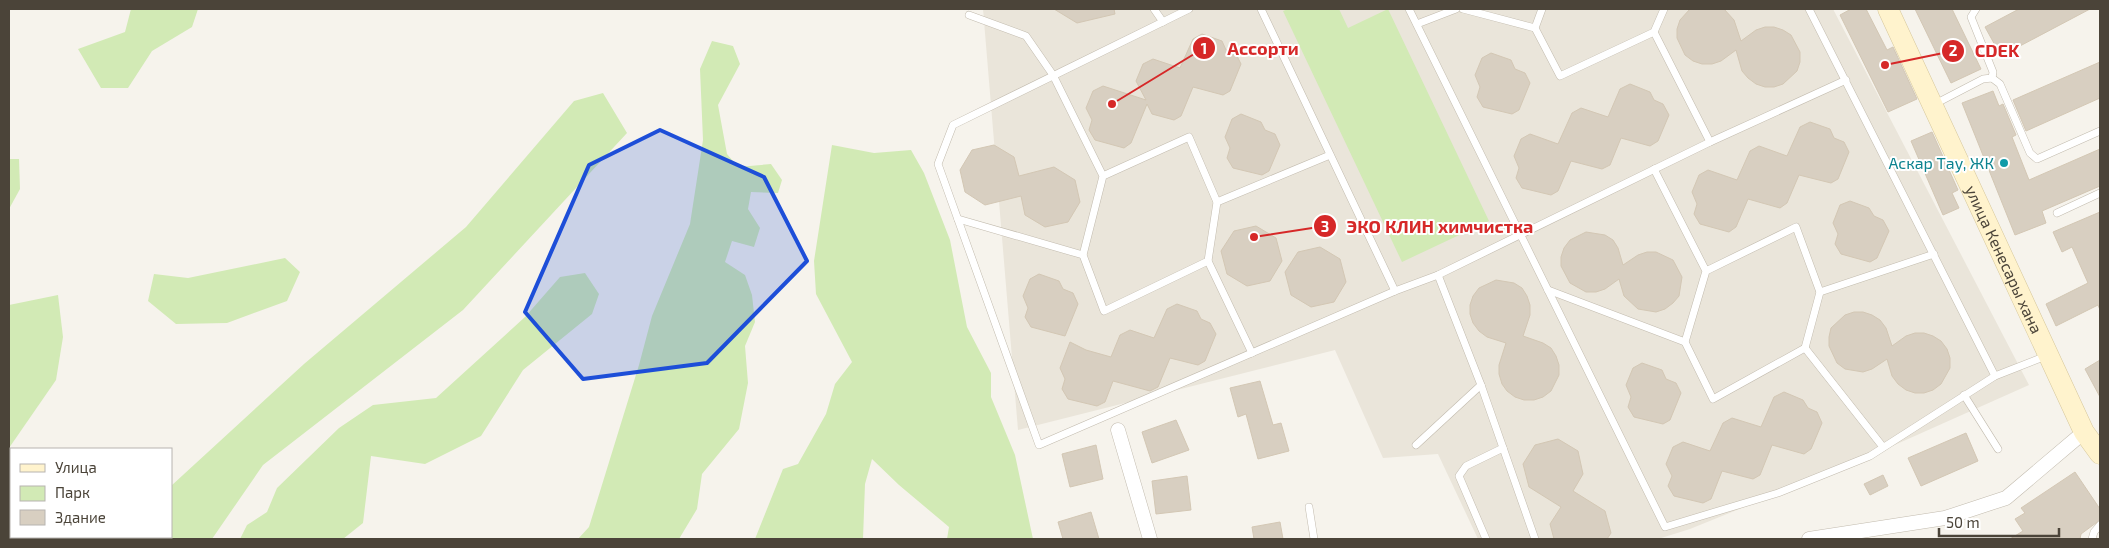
<svg xmlns="http://www.w3.org/2000/svg" width="2109" height="548" font-family="'Exo 2',sans-serif">
	<style>
		.residential { fill: #eae5da }
		.green { fill: #d2eab5 }
		.building { fill: #d8cfc1; stroke: #d3c7b4 }
		.lines { fill: none; stroke-linecap: round; stroke-linejoin: round }
		.lane-casing { stroke: #c2bbae; stroke-width: 8 }
		.street-casing { stroke: #c2bbae; stroke-width: 15 }
		.secondary-casing { stroke: #d6c79b; stroke-width: 21 }
		.lane { stroke: #fff; stroke-width: 7 }
		.street { stroke: #fff; stroke-width: 14 }
		.secondary { stroke: #fff3cd; stroke-width: 20 }
		.marked { fill: #1d4ed8; fill-opacity: 0.2; stroke: #1d4ed8; stroke-width: 4; stroke-linejoin: round }
		.culture-dot { fill: #0f9aa8; stroke: #fff; stroke-width: 2 }
		.labels { text-anchor: middle; stroke-width: 4; stroke-linejoin: round; paint-order: stroke }
		.culture-label { font-size: 16px; fill: #0d838f; stroke: #fff; text-anchor: end }
		.street-label { font-size: 16px; fill: #4b4439; stroke: #fff }
		.leader { fill: none; stroke: #d62828; stroke-width: 2 }
		.callout-dot { fill: #d62828; stroke: #fff; stroke-width: 2 }
		.mark-label { font-size: 15px; text-anchor: middle; font-weight: bold; fill: #fff }
		.callout-label { font-size: 18px; text-anchor: middle; font-weight: bold; fill: #d62828; stroke: #fff; stroke-width: 4; stroke-linejoin: round; paint-order: stroke }
	</style>
	<rect width="100%" height="100%" fill="#f6f3ec"/>
	<path class="residential" d="M983,9H1833L2029,385L1870,456L1690,529L1658,539H1478L1438,454L1383,458L1335,350L1018,430Z"/>
	<g class="green">
		<path d="M131,9H198L192,27L152,51L128,88H101L78,49L125,32Z"/>
		<path d="M1288,9H1339L1348,28L1388,9L1489,221L1402,262L1283,11Z"/>
		<path d="M712,41L733,46L740,64L718,105L727,154L738,167L771,164L782,180L778,193L751,192L748,209L760,228L754,247L732,241L725,262L745,275L752,295L755,322L745,346L748,383L739,429L702,474L697,509L679,539H578L589,527L639,365L652,316L690,224L703,140L700,69Z"/>
		<path d="M603,93L627,133L463,310L263,465L212,539H77L89,537H171V486L304,364L466,227L574,101Z"/>
		<path d="M832,145L874,153L911,150L924,173L950,240L967,327L991,373V397L1015,455L1033,539H947L949,527L899,485L872,459L865,484L863,539H755L783,469L798,464L826,414L835,384L852,362L816,294L814,261Z"/>
		<path d="M9,159H19L20,189L9,209Z"/>
		<path d="M285,258L300,272L287,301L227,323L176,324L148,301L154,274L188,278Z"/>
		<path d="M585,273L599,294L592,314L523,370L481,436L425,464L371,456L363,523L343,539H240L247,525L267,512L277,488L339,428L373,405L436,398L525,317L560,277Z"/>
		<path d="M58,295L63,337L56,380L9,448V305Z"/>
	</g>
	<g class="building">
		<path d="M1054,9H1114L1115,14L1077,23Z"/>
		<path d="M1690,9H1724L1734,20L1741,41L1756,30L1765,27H1774L1783,30L1791,35L1800,52V62L1797,71L1783,84L1774,87H1765L1756,84L1748,78L1742,71L1736,50L1721,61L1712,64H1702L1693,61L1685,55L1677,38V29L1680,20Z"/>
		<path d="M1851,9H1866L1887,50L1893,47L1917,99L1888,112L1840,15Z"/>
		<path d="M1915,9H1952L1981,69L1951,83Z"/>
		<path d="M2019,9H2090L2001,56L1985,27Z"/>
		<path d="M1202,34L1222,41L1226,50L1236,54L1241,64L1230,91L1223,95L1193,87L1181,116L1174,120L1152,114L1147,104L1131,143L1124,148L1095,140L1089,130L1092,120L1086,108L1093,91L1103,86L1146,100L1136,81L1143,64L1153,59L1180,68L1193,39Z"/>
		<path d="M1491,53L1511,60L1515,69L1525,73L1530,83L1519,110L1512,114L1483,107L1477,97L1480,87L1475,75L1482,58Z"/>
		<path d="M2100,62V98L2026,131L2013,100Z"/>
		<path d="M1630,84L1650,92L1654,100L1663,104L1669,115L1658,141L1650,146L1621,138L1610,165L1602,169L1571,161L1558,191L1551,195L1522,188L1516,178L1519,168L1514,156L1521,139L1530,134L1558,144L1572,113L1581,108L1608,117L1620,89Z"/>
		<path d="M1993,91L1999,106L2003,104L2016,135L2012,137L2029,180L2100,149V186L2042,211L2046,223L2015,235L1962,103Z"/>
		<path d="M1241,114L1261,122L1265,130L1275,134L1280,145L1269,171L1262,175L1233,168L1227,158L1230,148L1225,137L1232,119Z"/>
		<path d="M1810,122L1830,129L1834,138L1844,142L1849,152L1838,179L1831,183L1799,175L1787,203L1780,208L1748,199L1736,227L1729,232L1700,224L1694,214L1697,204L1692,192L1699,175L1708,170L1737,180L1750,151L1759,146L1787,156L1800,127Z"/>
		<path d="M1932,132L1958,190L1952,193L1959,208L1943,215L1911,141Z"/>
		<path d="M994,145L1014,157L1019,176L1054,167L1075,180L1080,202L1068,222L1045,227L1025,215L1021,196L985,205L965,192L960,170L972,150Z"/>
		<path d="M1850,201L1869,208L1874,216L1883,220L1889,231L1877,258L1870,262L1841,254L1835,244L1838,234L1833,223L1840,205Z"/>
		<path d="M2100,212V310L2098,305L2056,326L2046,304L2088,283L2072,247L2062,252L2053,232Z"/>
		<path d="M1256,226L1276,238L1282,261L1270,281L1247,286L1227,274L1221,251L1234,231Z"/>
		<path d="M1586,232L1605,235L1613,240L1618,248L1623,265L1638,255L1647,252H1656L1673,260L1682,277L1679,296L1673,303L1665,309L1656,312L1638,309L1624,296L1619,279L1605,289L1596,292H1586L1570,283L1561,266V257L1564,248L1570,240Z"/>
		<path d="M1320,247L1340,259L1346,282L1334,302L1311,307L1291,295L1285,272L1298,252Z"/>
		<path d="M1039,274L1059,281L1063,289L1073,293L1078,304L1065,336L1031,327L1025,317L1028,308L1023,296L1030,279Z"/>
		<path d="M1496,280L1514,283L1522,288L1527,296L1530,305V315L1523,336L1543,343L1551,348L1556,356L1559,365V375L1551,391L1543,397L1534,400H1524L1515,397L1507,391L1502,384L1499,374V365L1506,343L1487,337L1479,331L1473,323L1470,314V305L1473,296L1479,288Z"/>
		<path d="M1177,304L1197,311L1201,319L1210,323L1216,334L1205,361L1198,365L1170,358L1158,387L1150,391L1113,381L1105,402L1097,406L1068,399L1062,389L1065,379L1060,368L1070,342L1086,350L1111,357L1120,335L1130,330L1154,338L1167,309Z"/>
		<path d="M1854,312H1863L1872,315L1880,320L1886,328L1892,346L1906,336L1915,333H1924L1933,336L1941,341L1947,349L1950,358V368L1941,384L1933,390L1924,393H1915L1906,390L1898,384L1892,376L1887,359L1872,369L1863,372L1845,369L1837,363L1829,346V337L1831,328L1845,315Z"/>
		<path d="M2100,360V397L2085,369Z"/>
		<path d="M1642,363L1662,370L1666,379L1676,383L1681,393L1670,420L1663,424L1634,417L1628,407L1631,397L1626,385L1633,368Z"/>
		<path d="M1260,381L1273,425L1281,423L1289,451L1258,459L1246,414L1238,417L1230,388Z"/>
		<path d="M1784,392L1803,400L1808,408L1817,412L1822,423L1811,449L1804,454L1772,445L1760,475L1753,479L1722,471L1711,499L1703,503L1674,496L1668,486L1672,476L1666,464L1673,447L1683,442L1710,451L1723,423L1732,418L1761,427L1774,397Z"/>
		<path d="M1176,420L1189,450L1152,463L1142,432Z"/>
		<path d="M1966,433L1978,461L1921,486L1908,458Z"/>
		<path d="M1558,439L1578,451L1583,474L1573,491L1605,511L1611,533L1607,539H1554L1550,524L1561,507L1529,487L1523,464L1535,445Z"/>
		<path d="M1096,445L1103,479L1070,487L1062,454Z"/>
		<path d="M2075,472L2100,509V520L2081,534L2080,539H2010L2023,531L2015,519L2025,513L2021,508Z"/>
		<path d="M1883,475L1888,486L1870,495L1864,484Z"/>
		<path d="M1187,476L1191,510L1156,514L1152,481Z"/>
		<path d="M1091,512L1099,539H1063L1058,522Z"/>
		<path d="M1280,522L1283,539H1254L1252,527Z"/>
	</g>
	<g class="lines">
		<defs>
			<g id="lane">
				<path d="M1154,9L1163,22"/>
				<path d="M1189,9L953,125L938,164L1039,445L1395,291L1438,275L1710,142L1846,80"/>
				<path d="M1261,9L1395,291"/>
				<path d="M1409,9L1665,527L1778,493L1870,456L1995,376L2046,356"/>
				<path d="M1463,9L1535,28"/>
				<path d="M1542,9L1535,28L1560,76L1654,32L1664,9"/>
				<path d="M1809,9L1995,376"/>
				<path d="M1976,9L1971,17L1993,72L1992,78"/>
				<path d="M969,15L1026,36L1053,75L1103,176L1189,137L1217,202L1208,261L1104,311L1083,255L1103,176"/>
				<path d="M1417,24L1456,9"/>
				<path d="M1654,32L1710,142"/>
				<path d="M1933,105L1983,79L1992,78L2000,84L2030,153L2037,159L2100,131"/>
				<path d="M1654,169L1706,271L1796,227L1820,292L1805,348L1713,399L1685,342L1706,271"/>
				<path d="M1217,202L1330,155"/>
				<path d="M2057,213L2100,193"/>
				<path d="M958,219L1083,255"/>
				<path d="M1208,261L1252,353"/>
				<path d="M1438,275L1481,385L1535,539"/>
				<path d="M1548,290L1685,342"/>
				<path d="M1820,292L1934,254"/>
				<path d="M1805,348L1883,447"/>
				<path d="M1964,395L1998,449"/>
				<path d="M1416,445L1481,385"/>
				<path d="M1309,507L1314,539"/>
				<path d="M1486,539L1459,476L1466,466L1503,448"/>
				<path d="M2092,539L2094,532L2100,525"/>
			</g>
			<g id="street">
				<path d="M1118,430L1150,539"/>
				<path d="M1809,539L1945,518L2006,498L2084,432"/>
			</g>
			<g id="secondary">
				<path id="s1" d="M1888,9L2084,432L2100,454"/>
			</g>
		</defs>
		<use href="#lane" class="lane-casing"/>
		<use href="#street" class="street-casing"/>
		<use href="#secondary" class="secondary-casing"/>
		<use href="#lane" class="lane"/>
		<use href="#street" class="street"/>
		<use href="#secondary" class="secondary"/>
	</g>
	<path class="marked" d="M660,130L764,177L807,261L707,363L583,379L525,312L589,165Z"/>
	<circle class="culture-dot" cx="2004" cy="163" r="5"/>
	<g class="labels">
		<g class="culture-label">
			<text x="1994" y="169">Аскар Тау, ЖК</text>
		</g>
		<g class="street-label">
			<text dy="6" stroke="none"><textPath href="#s1" startOffset="276">улица Кенесары хана</textPath></text>
		</g>
	</g>
	<path class="leader" d="M1112 104L1204 48M1885 65L1953 51M1254 237L1325 226"/>
	<g class="callout-dot">
		<circle cx="1112" cy="104" r="5"/>
		<circle cx="1885" cy="65" r="5"/>
		<circle cx="1254" cy="237" r="5"/>
		<circle cx="1204" cy="48" r="12"/>
		<circle cx="1953" cy="51" r="12"/>
		<circle cx="1325" cy="226" r="12"/>
	</g>
	<g class="mark-label">
		<text x="1204" y="54">1</text>
		<text x="1953" y="56">2</text>
		<text x="1325" y="232">3</text>
	</g>
	<g class="callout-label">
		<text x="1263" y="55">Ассорти</text>
		<text x="1997" y="57">CDEK</text>
		<text x="1440" y="233">ЭКО КЛИН химчистка</text>
	</g>
	<rect width="2109" height="548" fill="none" stroke="#4b4439" stroke-width="20"/>
	<rect x="10" y="448" width="162" height="90" fill="#ffffff" stroke="#b7b4b0"/>
	<rect x="20" y="464" width="25" height="8" fill="#fff3cd" stroke="#b7b4b0"/>
	<text x="55" y="473" font-size="15" fill="#4b4439">Улица</text>
	<rect x="20" y="486" width="25" height="15" fill="#d2eab5" stroke="#b7b4b0"/>
	<text x="55" y="498" font-size="15" fill="#4b4439">Парк</text>
	<rect x="20" y="510" width="25" height="15" fill="#d8cfc1" stroke="#b7b4b0"/>
	<text x="55" y="523" font-size="15" fill="#4b4439">Здание</text>
	<path d="M1939 528v8h120v-8" fill="none" stroke="#4b4439" stroke-width="2.5"/>
	<text x="1946" y="528" font-size="15" fill="#4b4439" stroke="#ffffff" stroke-width="4" paint-order="stroke">50 m</text>
</svg>
